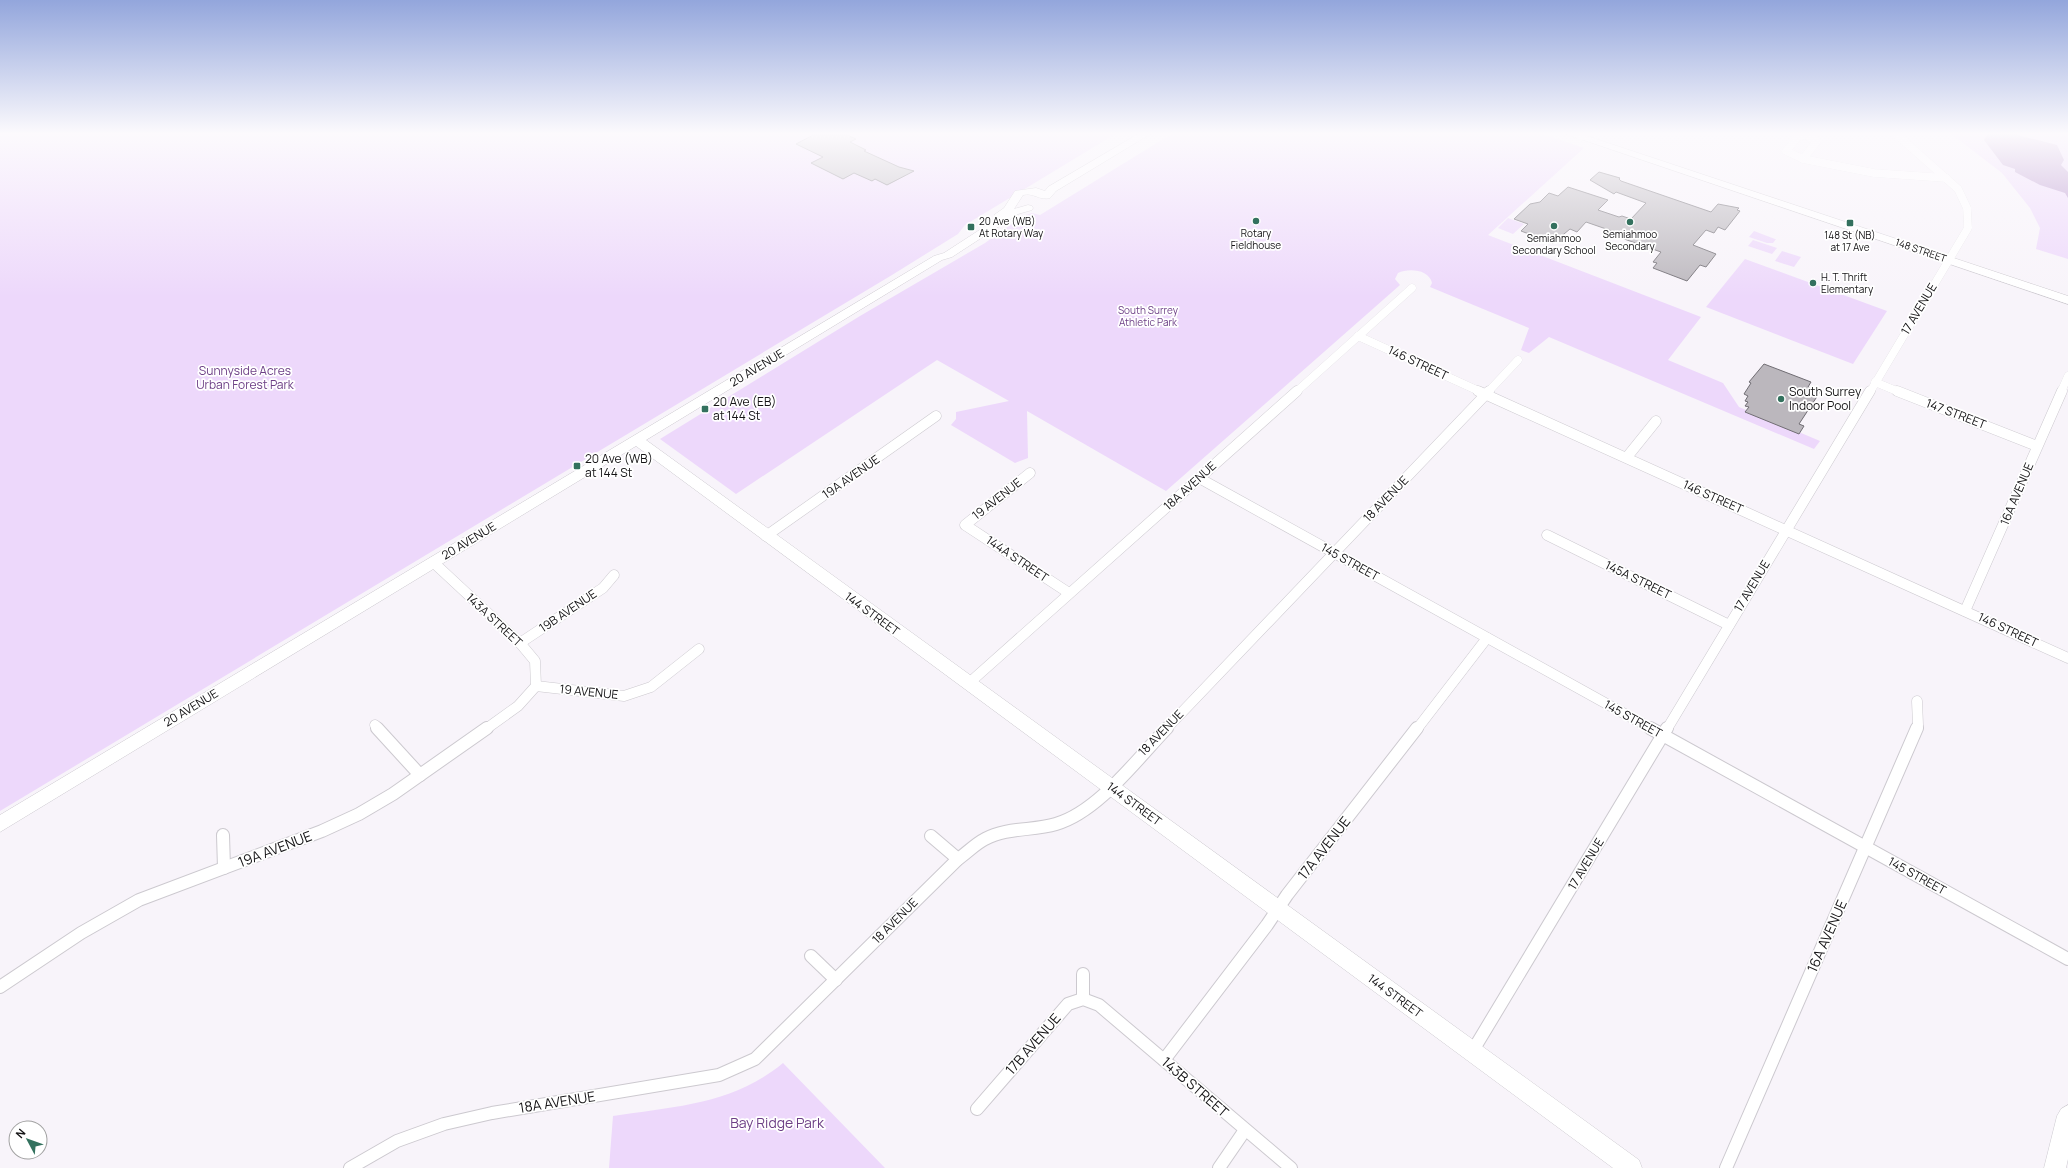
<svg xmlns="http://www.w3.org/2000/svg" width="2068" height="1168" font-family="Manrope,sans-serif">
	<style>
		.green { fill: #edd8fb }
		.water { fill: #b490ca }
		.building { fill: #bbb7bd; stroke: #706d73 }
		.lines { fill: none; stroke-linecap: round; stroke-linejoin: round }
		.street-far2-casing { stroke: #ccc9cf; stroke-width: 8 }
		.street-far1-casing { stroke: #ccc9cf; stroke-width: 11 }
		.street-casing { stroke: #ccc9cf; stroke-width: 14 }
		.secondary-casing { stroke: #ccc9cf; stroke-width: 1 }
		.street-far2 { stroke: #fff; stroke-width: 8 }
		.street-far1 { stroke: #fff; stroke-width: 10 }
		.street { stroke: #fff; stroke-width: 12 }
		.secondary { fill: #fff; fill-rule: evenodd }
		.poi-dot { fill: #33715e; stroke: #fff; stroke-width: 1.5 }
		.labels { text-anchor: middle; stroke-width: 3.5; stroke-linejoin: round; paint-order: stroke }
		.far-poi-label { font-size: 10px; fill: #141315; stroke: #fff }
		.far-street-label { font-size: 10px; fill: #141315; stroke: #fff }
		.far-park-label { font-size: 10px; fill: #6d3f86; stroke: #fff }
		.street-label { font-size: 12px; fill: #141315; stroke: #fff }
		.park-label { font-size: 12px; fill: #6d3f86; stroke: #fff }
		.poi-label { font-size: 12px; fill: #141315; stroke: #fff; text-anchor: start }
		.near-street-label { font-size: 14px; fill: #141315; stroke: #fff }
		.near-park-label { font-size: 14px; fill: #6d3f86; stroke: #fff }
	</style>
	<rect width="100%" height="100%" fill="#f8f4fa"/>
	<g class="green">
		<path d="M0,133H1117L965,225L958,234L892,275L0,811Z"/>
		<path d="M1173,133H1540L1584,148L1488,235L1701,317L1668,360L1723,383L1739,407L1820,441L1814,449L1549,337L1529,353L1521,350L1529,328L1430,287L1432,283C1429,269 1408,268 1398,273L1395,279L1400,285L1166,491L1027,411L1028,458L1015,463L951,425L956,419V412L1009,401L937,360L736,494L660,439L860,316L985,243L1023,216L1032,213L1040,215Z"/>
		<path d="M1950,133H2068V259L2036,249L2040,228L2030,208L2002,173Z"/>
		<path d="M1508,218L1524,224L1513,234L1498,228Z"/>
		<path d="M1754,231L1775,239H1776L1773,243H1767L1749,237Z"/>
		<path d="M1753,240L1777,248L1772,254L1748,246Z"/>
		<path d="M1782,251L1801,257L1794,267L1775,261Z"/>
		<path d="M1745,259L1887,311L1853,364L1706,307Z"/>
		<path d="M783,1063L885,1168H609L613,1116C676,1106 732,1105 783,1063Z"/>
	</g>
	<path class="water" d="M1992,133H2010L2057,145L2064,160L2061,165L2068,172V198L2065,193L2040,185L2015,172V169L2003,165L1984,140L1987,135Z"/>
	<g class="building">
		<path d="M817,133H843L856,139L850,142L866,150L864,151L899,167L914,171L887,185L875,179L872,181L854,173L843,179L811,163L823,157L796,144Z"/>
		<path d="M1599,172L1620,178L1619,179L1621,181L1711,212L1718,204L1739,208L1737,210L1740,211L1725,230L1718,227L1714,233L1706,230L1693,245L1716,254L1706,267L1700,265L1687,281L1653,268L1657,263L1653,262L1661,252L1610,234L1612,231L1586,222L1577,232L1570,229L1553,243L1521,231L1528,224L1514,219L1530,204L1540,202L1549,193L1558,196L1568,187L1608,200L1598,210L1619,217L1622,216L1631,219L1646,203L1616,192L1614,194L1590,180Z"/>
		<path d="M1764,364L1811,382L1808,387L1820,392L1799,424L1804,426L1799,434L1745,412L1749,407L1745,406L1748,402L1745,401L1748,396L1744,394L1751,383L1749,382Z"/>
	</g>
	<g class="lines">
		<defs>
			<g id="street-far2">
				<path d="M1805,135L1817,141L1803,159L1786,151L1799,136Z"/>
				<path d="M1581,137L1585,133"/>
				<path d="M1803,159L1874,173L1946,178"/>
				<path d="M1358,336L1481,392"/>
				<path d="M1875,382L1899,392"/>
				<path d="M1296,392L1412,288"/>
				<path d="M1488,392L1518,360"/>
				<path d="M1870,392L1968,228L1967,208L1958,189L1895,133"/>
				<path d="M2061,392L2068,376"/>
			</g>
			<g id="street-far1">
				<path d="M1478,391L2068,658"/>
				<path d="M1897,391L2037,446"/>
				<path d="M1627,457L1656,421"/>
				<path d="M1030,473L965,525L1069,593"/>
				<path d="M1199,478L1652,729"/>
				<path d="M1547,535L1729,625"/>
				<path d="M766,536L936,416"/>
				<path d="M433,562L520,643L535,661L536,686"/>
				<path d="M1965,611L2062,391"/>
				<path d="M520,643L603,588L614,575"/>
				<path d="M968,684L1297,391"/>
				<path d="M536,686L624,696L651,687L699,649"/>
				<path d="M375,725L378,729"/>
				<path d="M486,729L518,706L536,686"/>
				<path d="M1166,729L1489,391"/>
				<path d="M1417,729L1487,638"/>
				<path d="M1667,729L1870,391"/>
				<path d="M1916,729L1918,725L1917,701"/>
			</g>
			<g id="street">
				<path d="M377,728L420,775"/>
				<path d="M1650,728L2068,959"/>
				<path d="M223,835L224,868"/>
				<path d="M931,836L958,859"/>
				<path d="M811,956L836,980"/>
				<path d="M1083,974V999"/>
				<path d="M0,987L81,933L139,900L322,831L359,814L393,794L487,728"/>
				<path d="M1472,1052L1667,728"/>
				<path d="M1164,1060L1267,925L1287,895L1417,728"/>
				<path d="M977,1109L1068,1004L1083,999L1099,1005L1291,1168"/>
				<path d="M350,1168L397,1141L444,1124L492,1113L719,1075L755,1059L958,859C967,853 975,844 985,839C1007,827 1033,831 1056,824C1098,812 1137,759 1167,728"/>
				<path d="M1219,1168L1245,1130"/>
				<path d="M1726,1168L1917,728"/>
			</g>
			<g id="secondary">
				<path d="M1140,133H1152L1056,191L1050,198C1040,201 1033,192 1023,195L1014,209L1028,205L1032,206L1033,208L1032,210L1018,214L952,257L942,260L646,440L1639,1160L1642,1168H1613L636,446L0,832V815L934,256L944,253L998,218L994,215L1004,208L1015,191L1036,188L1045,191L1048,187Z"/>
				<path d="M1563,133H1578L2068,296V304Z"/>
				<path d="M2068,1105V1159L2066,1168H2044L2057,1116L2061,1109Z"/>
			</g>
		</defs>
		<use href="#street-far2" class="street-far2-casing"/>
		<use href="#street-far1" class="street-far1-casing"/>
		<use href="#street" class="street-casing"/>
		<use href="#secondary" class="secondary-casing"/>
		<use href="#street-far2" class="street-far2"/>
		<use href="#street-far1" class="street-far1"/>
		<use href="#street" class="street"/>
		<use href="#secondary" class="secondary"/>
	</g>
	<linearGradient id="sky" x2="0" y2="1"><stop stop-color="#93a6dc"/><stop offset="0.45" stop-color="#fcfafd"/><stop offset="1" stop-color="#fcfafd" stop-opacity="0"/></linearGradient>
	<rect width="2068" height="297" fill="url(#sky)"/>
	<g class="poi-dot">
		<circle cx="1256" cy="221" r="4"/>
		<circle cx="1630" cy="222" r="4"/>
		<rect x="1846" y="219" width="8" height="8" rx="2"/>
		<circle cx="1554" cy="226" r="4"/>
		<rect x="967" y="223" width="8" height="8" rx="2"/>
		<circle cx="1813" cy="283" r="4"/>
		<circle cx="1781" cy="399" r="4"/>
		<rect x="701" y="405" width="8" height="8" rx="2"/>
		<rect x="573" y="462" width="8" height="8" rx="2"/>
	</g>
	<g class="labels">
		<g class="far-poi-label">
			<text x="979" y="225" text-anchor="start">20 Ave (WB)<tspan x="979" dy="12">At Rotary Way</tspan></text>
			<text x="1256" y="237">Rotary<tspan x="1256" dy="12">Fieldhouse</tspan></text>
			<text x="1630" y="238">Semiahmoo<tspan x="1630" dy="12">Secondary</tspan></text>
			<text x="1850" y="239">148 St (NB)<tspan x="1850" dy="12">at 17 Ave</tspan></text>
			<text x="1554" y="242">Semiahmoo<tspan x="1554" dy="12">Secondary School</tspan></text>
			<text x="1821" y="281" text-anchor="start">H. T. Thrift<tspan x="1821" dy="12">Elementary</tspan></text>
		</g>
		<g class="far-street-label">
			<text transform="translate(1921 250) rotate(19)" y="4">148 STREET</text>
		</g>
		<g class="far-park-label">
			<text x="1148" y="314">South Surrey<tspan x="1148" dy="12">Athletic Park</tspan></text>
		</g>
		<g class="street-label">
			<text transform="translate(1919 309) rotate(-59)" y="4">17 AVENUE</text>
			<text transform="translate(1418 363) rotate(25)" y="4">146 STREET</text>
			<text transform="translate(757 368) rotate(-31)" y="4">20 AVENUE</text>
			<text transform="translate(1956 414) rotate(21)" y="4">147 STREET</text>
			<text transform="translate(851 477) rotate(-35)" y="4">19A AVENUE</text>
			<text transform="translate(1190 486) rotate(-42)" y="4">18A AVENUE</text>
			<text transform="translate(2017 494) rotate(-67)" y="4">16A AVENUE</text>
			<text transform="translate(1713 497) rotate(24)" y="4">146 STREET</text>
			<text transform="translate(997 499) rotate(-38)" y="4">19 AVENUE</text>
			<text transform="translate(1386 499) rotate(-46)" y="4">18 AVENUE</text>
			<text transform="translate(469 541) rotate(-31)" y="4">20 AVENUE</text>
			<text transform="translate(1017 559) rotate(34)" y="4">144A STREET</text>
			<text transform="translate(1350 562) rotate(29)" y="4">145 STREET</text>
			<text transform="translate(1638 580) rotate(26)" y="4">145A STREET</text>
			<text transform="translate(1752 586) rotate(-59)" y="4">17 AVENUE</text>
			<text transform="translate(568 611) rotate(-34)" y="4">19B AVENUE</text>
			<text transform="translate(872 614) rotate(36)" y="4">144 STREET</text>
			<text transform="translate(494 620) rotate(43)" y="4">143A STREET</text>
			<text transform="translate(2008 630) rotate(25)" y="4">146 STREET</text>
			<text transform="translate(589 692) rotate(6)" y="4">19 AVENUE</text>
			<text transform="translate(191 708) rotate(-31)" y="4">20 AVENUE</text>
			<text transform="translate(1633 719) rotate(29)" y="4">145 STREET</text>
			<text transform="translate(1161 733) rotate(-46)" y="4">18 AVENUE</text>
			<text transform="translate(1134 804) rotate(36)" y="4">144 STREET</text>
			<text transform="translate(1586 864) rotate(-59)" y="4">17 AVENUE</text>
			<text transform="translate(1917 876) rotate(29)" y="4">145 STREET</text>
			<text transform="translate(895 921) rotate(-45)" y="4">18 AVENUE</text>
			<text transform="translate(1395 996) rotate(36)" y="4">144 STREET</text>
		</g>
		<g class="park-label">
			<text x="245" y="375">Sunnyside Acres<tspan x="245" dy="14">Urban Forest Park</tspan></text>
		</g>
		<g class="poi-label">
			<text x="1789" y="396">South Surrey<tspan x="1789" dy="14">Indoor Pool</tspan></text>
			<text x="713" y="406">20 Ave (EB)<tspan x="713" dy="14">at 144 St</tspan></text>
			<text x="585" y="463">20 Ave (WB)<tspan x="585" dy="14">at 144 St</tspan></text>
		</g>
		<g class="near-street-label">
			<text transform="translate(1324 848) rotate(-52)" y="5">17A AVENUE</text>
			<text transform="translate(275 849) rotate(-21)" y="5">19A AVENUE</text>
			<text transform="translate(1827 936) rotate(-66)" y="5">16A AVENUE</text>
			<text transform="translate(1033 1044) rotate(-49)" y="5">17B AVENUE</text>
			<text transform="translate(1195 1087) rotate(41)" y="5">143B STREET</text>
			<text transform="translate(557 1102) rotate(-9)" y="5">18A AVENUE</text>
		</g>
		<g class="near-park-label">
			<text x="777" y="1128">Bay Ridge Park</text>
		</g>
	</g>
	<g transform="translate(28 1140) rotate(311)"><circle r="19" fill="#ffffff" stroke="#a1a1a1"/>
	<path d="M0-3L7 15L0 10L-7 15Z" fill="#33715e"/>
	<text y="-6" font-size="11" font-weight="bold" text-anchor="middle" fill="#141315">N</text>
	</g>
</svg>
